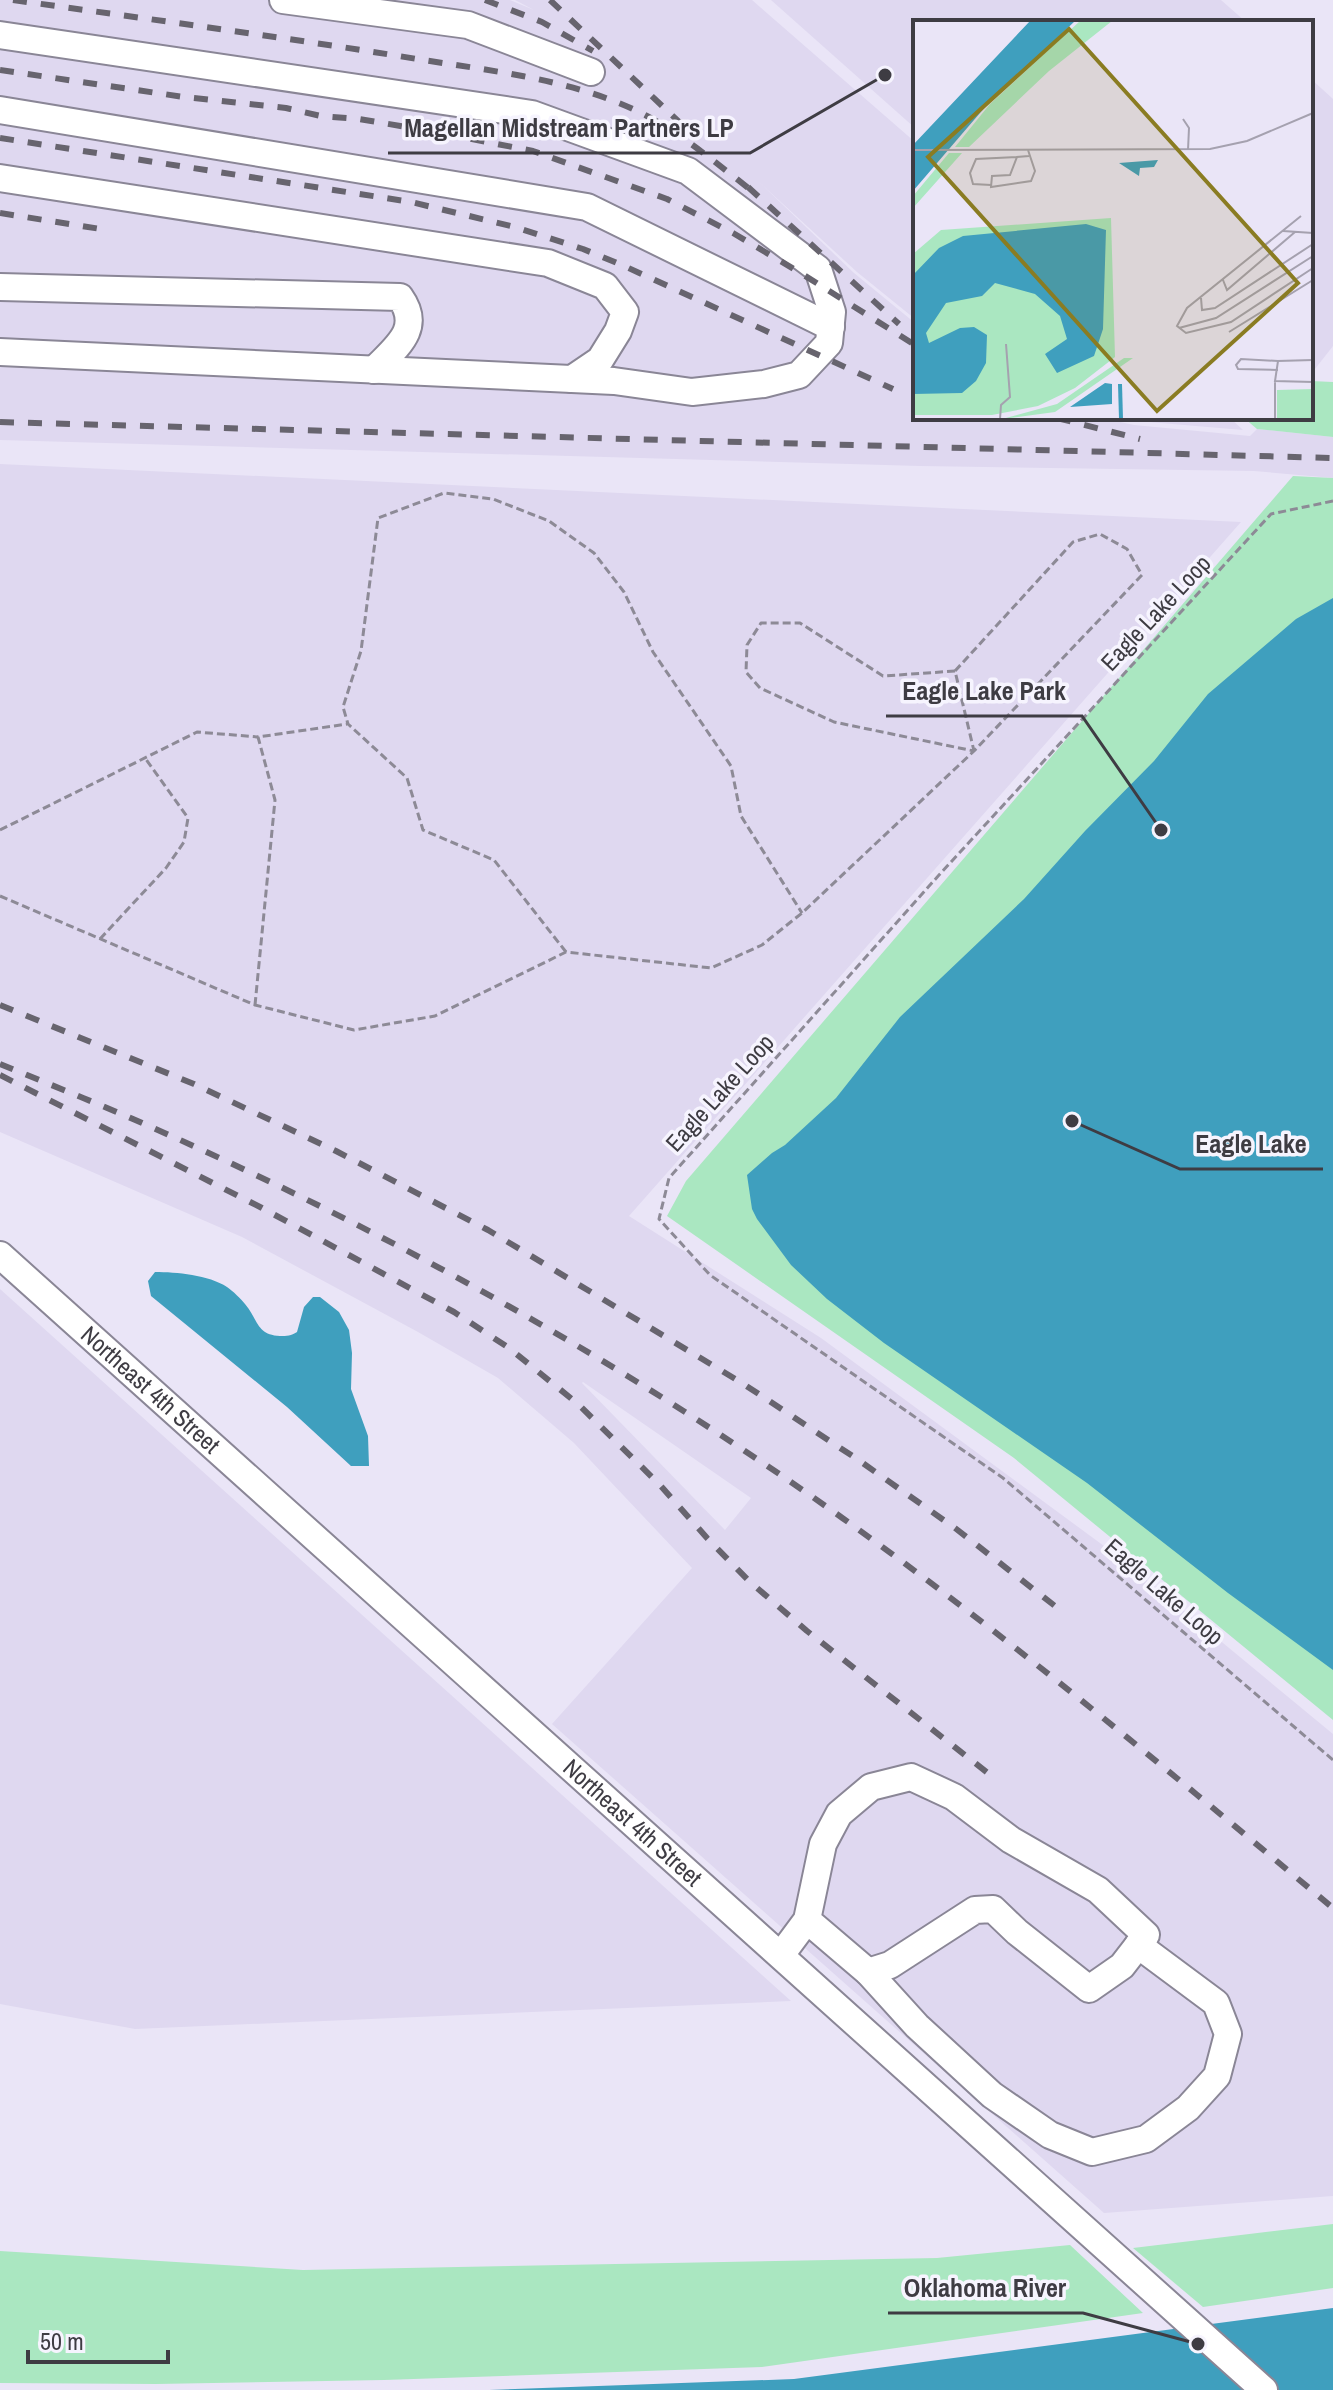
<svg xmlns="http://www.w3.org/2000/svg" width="1333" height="2390" font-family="'Archivo Narrow',sans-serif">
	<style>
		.built { fill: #dfd8f0; fill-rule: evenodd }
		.green { fill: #aae7c1 }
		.water { fill: #3f9fbe }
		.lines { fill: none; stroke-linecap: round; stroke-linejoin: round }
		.minor-casing { stroke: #8a8696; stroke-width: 30 }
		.path { stroke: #8d8a96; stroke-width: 3; stroke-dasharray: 8 4; stroke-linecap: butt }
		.minor { stroke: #fff; stroke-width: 26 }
		.rail { stroke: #67646e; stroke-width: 6; stroke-dasharray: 14 14; stroke-linecap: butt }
		.labels { text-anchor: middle; stroke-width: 7; stroke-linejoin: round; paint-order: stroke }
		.street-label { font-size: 24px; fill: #3e3c43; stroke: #f6f4fe }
		.inset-river { fill: none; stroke: #3f9fbe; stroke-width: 4 }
		.inset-road { fill: none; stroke: #a5a1af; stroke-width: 2 }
		.view { fill: #8a7c22; fill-opacity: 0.15; stroke: #8a7c22; stroke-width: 4 }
		.inset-edge { fill: none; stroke: #3e3c43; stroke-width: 4 }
		.leader { fill: none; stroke: #3e3c43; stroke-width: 3 }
		.callout-dot { fill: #3e3c43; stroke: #f6f4fe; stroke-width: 3 }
		.callout-label { font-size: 26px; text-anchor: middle; font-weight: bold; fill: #3e3c43; stroke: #f6f4fe; stroke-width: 7; stroke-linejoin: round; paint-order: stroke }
	</style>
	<rect width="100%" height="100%" fill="#eae5f7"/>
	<g class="built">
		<path d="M0,0H510L534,10L515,0H752L915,142V319L857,272L759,182L854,273L915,323V418H1102L1134,425L1250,436L1257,429L1333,437V478L1254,471L920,466L0,440Z"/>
		<path d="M771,0H1221L1246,22H915V128Z"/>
		<path d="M1311,79L1333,99V346L1311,374Z"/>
		<path d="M1122,418H1230L1243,430L1137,421Z"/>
		<path d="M0,464L1241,522L629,1216L821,1338L1119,1557L1333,1734V2196L1104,2213L552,1724L692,1568L574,1443L498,1378L418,1332L242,1237L0,1132ZM583,1382L751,1498L725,1530L582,1383Z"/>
		<path d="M0,1289L791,2001L135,2029L0,2004Z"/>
	</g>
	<g class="green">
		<path d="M1311,381L1333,382V437L1257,429L1244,418H1311Z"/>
		<path d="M1293,476L1333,478V1720L1014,1458L667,1216L686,1181Z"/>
		<path d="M1333,2224V2288L1203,2307L1133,2248Z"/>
		<path d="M1070,2245L1143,2313L762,2367L384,2380L156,2384L0,2383V2251L303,2270L937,2258Z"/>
	</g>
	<g class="water">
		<path d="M1333,598V1670L1228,1593L1087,1483L884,1343L827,1299L791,1265L757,1219L752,1209L747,1175L772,1153L785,1145L836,1098L900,1017L1024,899L1085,831L1154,761L1208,694L1296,619Z"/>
		<path d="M155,1272C176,1272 209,1275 227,1287C233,1291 241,1299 245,1304C258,1319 256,1335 280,1336C287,1336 291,1336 297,1332L304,1307L313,1297H320L339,1312L349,1330L352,1353L351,1389L368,1436L369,1466H351L287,1407L151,1296L148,1281Z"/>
		<path d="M1333,2308V2390H489L794,2379Z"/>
	</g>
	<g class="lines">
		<defs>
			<g id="minor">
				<path d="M283,0L468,25L591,72"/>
				<path d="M0,35L532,114L688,171L818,269L832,312L829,343L799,375L764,384L692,392L614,381L0,352"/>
				<path d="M0,110L587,207L831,327"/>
				<path d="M0,178L548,263L605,286L625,312L618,331L600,360L572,379"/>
				<path d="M0,287L400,297C423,329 396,347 374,370"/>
				<path id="s1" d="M0,1255L1264,2390"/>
				<path d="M781,1955L807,1920L823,1844L839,1814L871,1787L911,1777L954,1797L1011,1840L1098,1890L1146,1935L1122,1966L1089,1989L1017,1932L993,1909L975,1910L890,1965L868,1972L807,1920"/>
				<path d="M868,1972L917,2026L992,2095L1050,2135L1092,2152L1146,2139L1188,2108L1217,2076L1228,2034L1216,2003L1138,1945"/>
			</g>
		</defs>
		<use href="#minor" class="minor-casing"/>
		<g class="path">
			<path d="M1333,501L1271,514L939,875L669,1178L659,1219L710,1275L1003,1478L1333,1760"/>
			<path d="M955,671L883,676L800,623H761L747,645L746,672L760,688L834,722L974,751"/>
			<path d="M0,830L197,732L258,737"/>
			<path d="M0,896L255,1005L354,1030L435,1016L566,952L711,968L762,945L802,913L974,751L1142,575L1127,549L1100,534L1073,542L955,671L974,751"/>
			<path d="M100,939L166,868L184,842L188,818L145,758"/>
			<path d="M566,952L494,860L423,830L407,778L348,724L343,707L361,651L378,518L444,493L493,499L549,521L594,553L624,592L653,652L731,766L741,816L802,913"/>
			<path d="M255,1005L275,800L258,737L347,724"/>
		</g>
		<use href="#minor" class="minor"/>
		<g class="rail">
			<path d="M13,0C148,19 283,37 417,59C492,71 579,80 647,116C686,137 721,167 756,194"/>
			<path d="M485,0L542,22L593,51"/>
			<path d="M550,0L693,135"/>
			<path d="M0,70L184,97L286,108L321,116L359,119L430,131L533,151L667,199L733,233L799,272L915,345"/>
			<path d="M0,138L411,202L515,227L583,249L622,265L893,389"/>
			<path d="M748,187L899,324"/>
			<path d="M0,213L107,230"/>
			<path d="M1057,418L1140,439"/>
			<path d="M0,422L1333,458"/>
			<path d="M0,1005L194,1084L336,1151L488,1230L742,1383L857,1459L955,1528L1055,1606"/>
			<path d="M0,1064C44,1082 89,1100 133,1119C378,1226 615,1357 834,1512C1007,1635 1170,1772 1333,1908"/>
			<path d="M0,1075L262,1208L454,1312L509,1348L578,1404L660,1485L707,1538L749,1581L807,1631L989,1774"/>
		</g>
	</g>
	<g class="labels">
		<g class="street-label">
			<text transform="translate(1156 613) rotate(-47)" y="8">Eagle Lake Loop</text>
			<text transform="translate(720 1093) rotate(-48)" y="8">Eagle Lake Loop</text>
			<text dy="8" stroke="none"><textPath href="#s1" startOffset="202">Northeast 4th Street</textPath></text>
			<text transform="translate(1164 1592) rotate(41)" y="8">Eagle Lake Loop</text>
			<text dy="8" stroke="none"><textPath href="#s1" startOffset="850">Northeast 4th Street</textPath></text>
		</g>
	</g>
	<g transform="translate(913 20)">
		<rect width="400" height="400" fill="#eae5f7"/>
		<path d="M167,1H199L136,51L56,127H42L77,84ZM36,133H49L0,188V176ZM198,198L202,337L162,368L125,386L79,395H0V234L28,210ZM211,338H220L142,392L89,399L144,384ZM400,369V399H364V370Z" fill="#aae7c1"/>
		<path d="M117,1H162L73,86L0,171V125ZM245,140L241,147L227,148L226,156L206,143ZM173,204L193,210L190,309L181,336L144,353L132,334L154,319L147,296L122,274L82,263L69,276L33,283L13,313L16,323L47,308L61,307L74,315L73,343L63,361L49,373L0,374V255L26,228L50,216ZM192,363L199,364V384L157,387Z" fill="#3f9fbe"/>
		<path class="inset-river" d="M207,364L208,399"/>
		<path class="inset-road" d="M270,99L276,108L275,130M0,130L297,129L334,121L400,93M115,130L122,151L118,161L78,167L79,156L97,155L104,137L116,136M78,165L60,164L57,153L63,139L104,137M388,196L274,288L264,306L273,313L318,302L400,248M370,211L400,213M310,260L314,270L382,212M288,278L289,290L302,288L400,224M266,308L303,298L400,236M316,312L400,260M400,340L365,341L362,361L400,362M365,350L325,349L323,345L328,339L365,341M362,361V399M87,399L88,385L97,377L93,324"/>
		<path class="view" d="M156,9L385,263L244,391L15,137Z"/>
		<rect width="400" height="400" class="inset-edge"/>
	</g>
	<path class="leader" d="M885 75L750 153H388M1161 830L1082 716H886M1072 1121L1180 1169H1323M1198 2344L1083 2313H888"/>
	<g class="callout-dot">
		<circle cx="885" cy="75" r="8"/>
		<circle cx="1161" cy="830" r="8"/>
		<circle cx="1072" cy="1121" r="8"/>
		<circle cx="1198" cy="2344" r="8"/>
	</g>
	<g class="callout-label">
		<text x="569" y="137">Magellan Midstream Partners LP</text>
		<text x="984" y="700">Eagle Lake Park</text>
		<text x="1251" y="1153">Eagle Lake</text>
		<text x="985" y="2297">Oklahoma River</text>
	</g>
	<path d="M28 2350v12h140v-12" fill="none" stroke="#3e3c43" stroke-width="4"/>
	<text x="40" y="2350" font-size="24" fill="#3e3c43" stroke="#f6f4fe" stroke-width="6" paint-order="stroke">50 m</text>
</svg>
